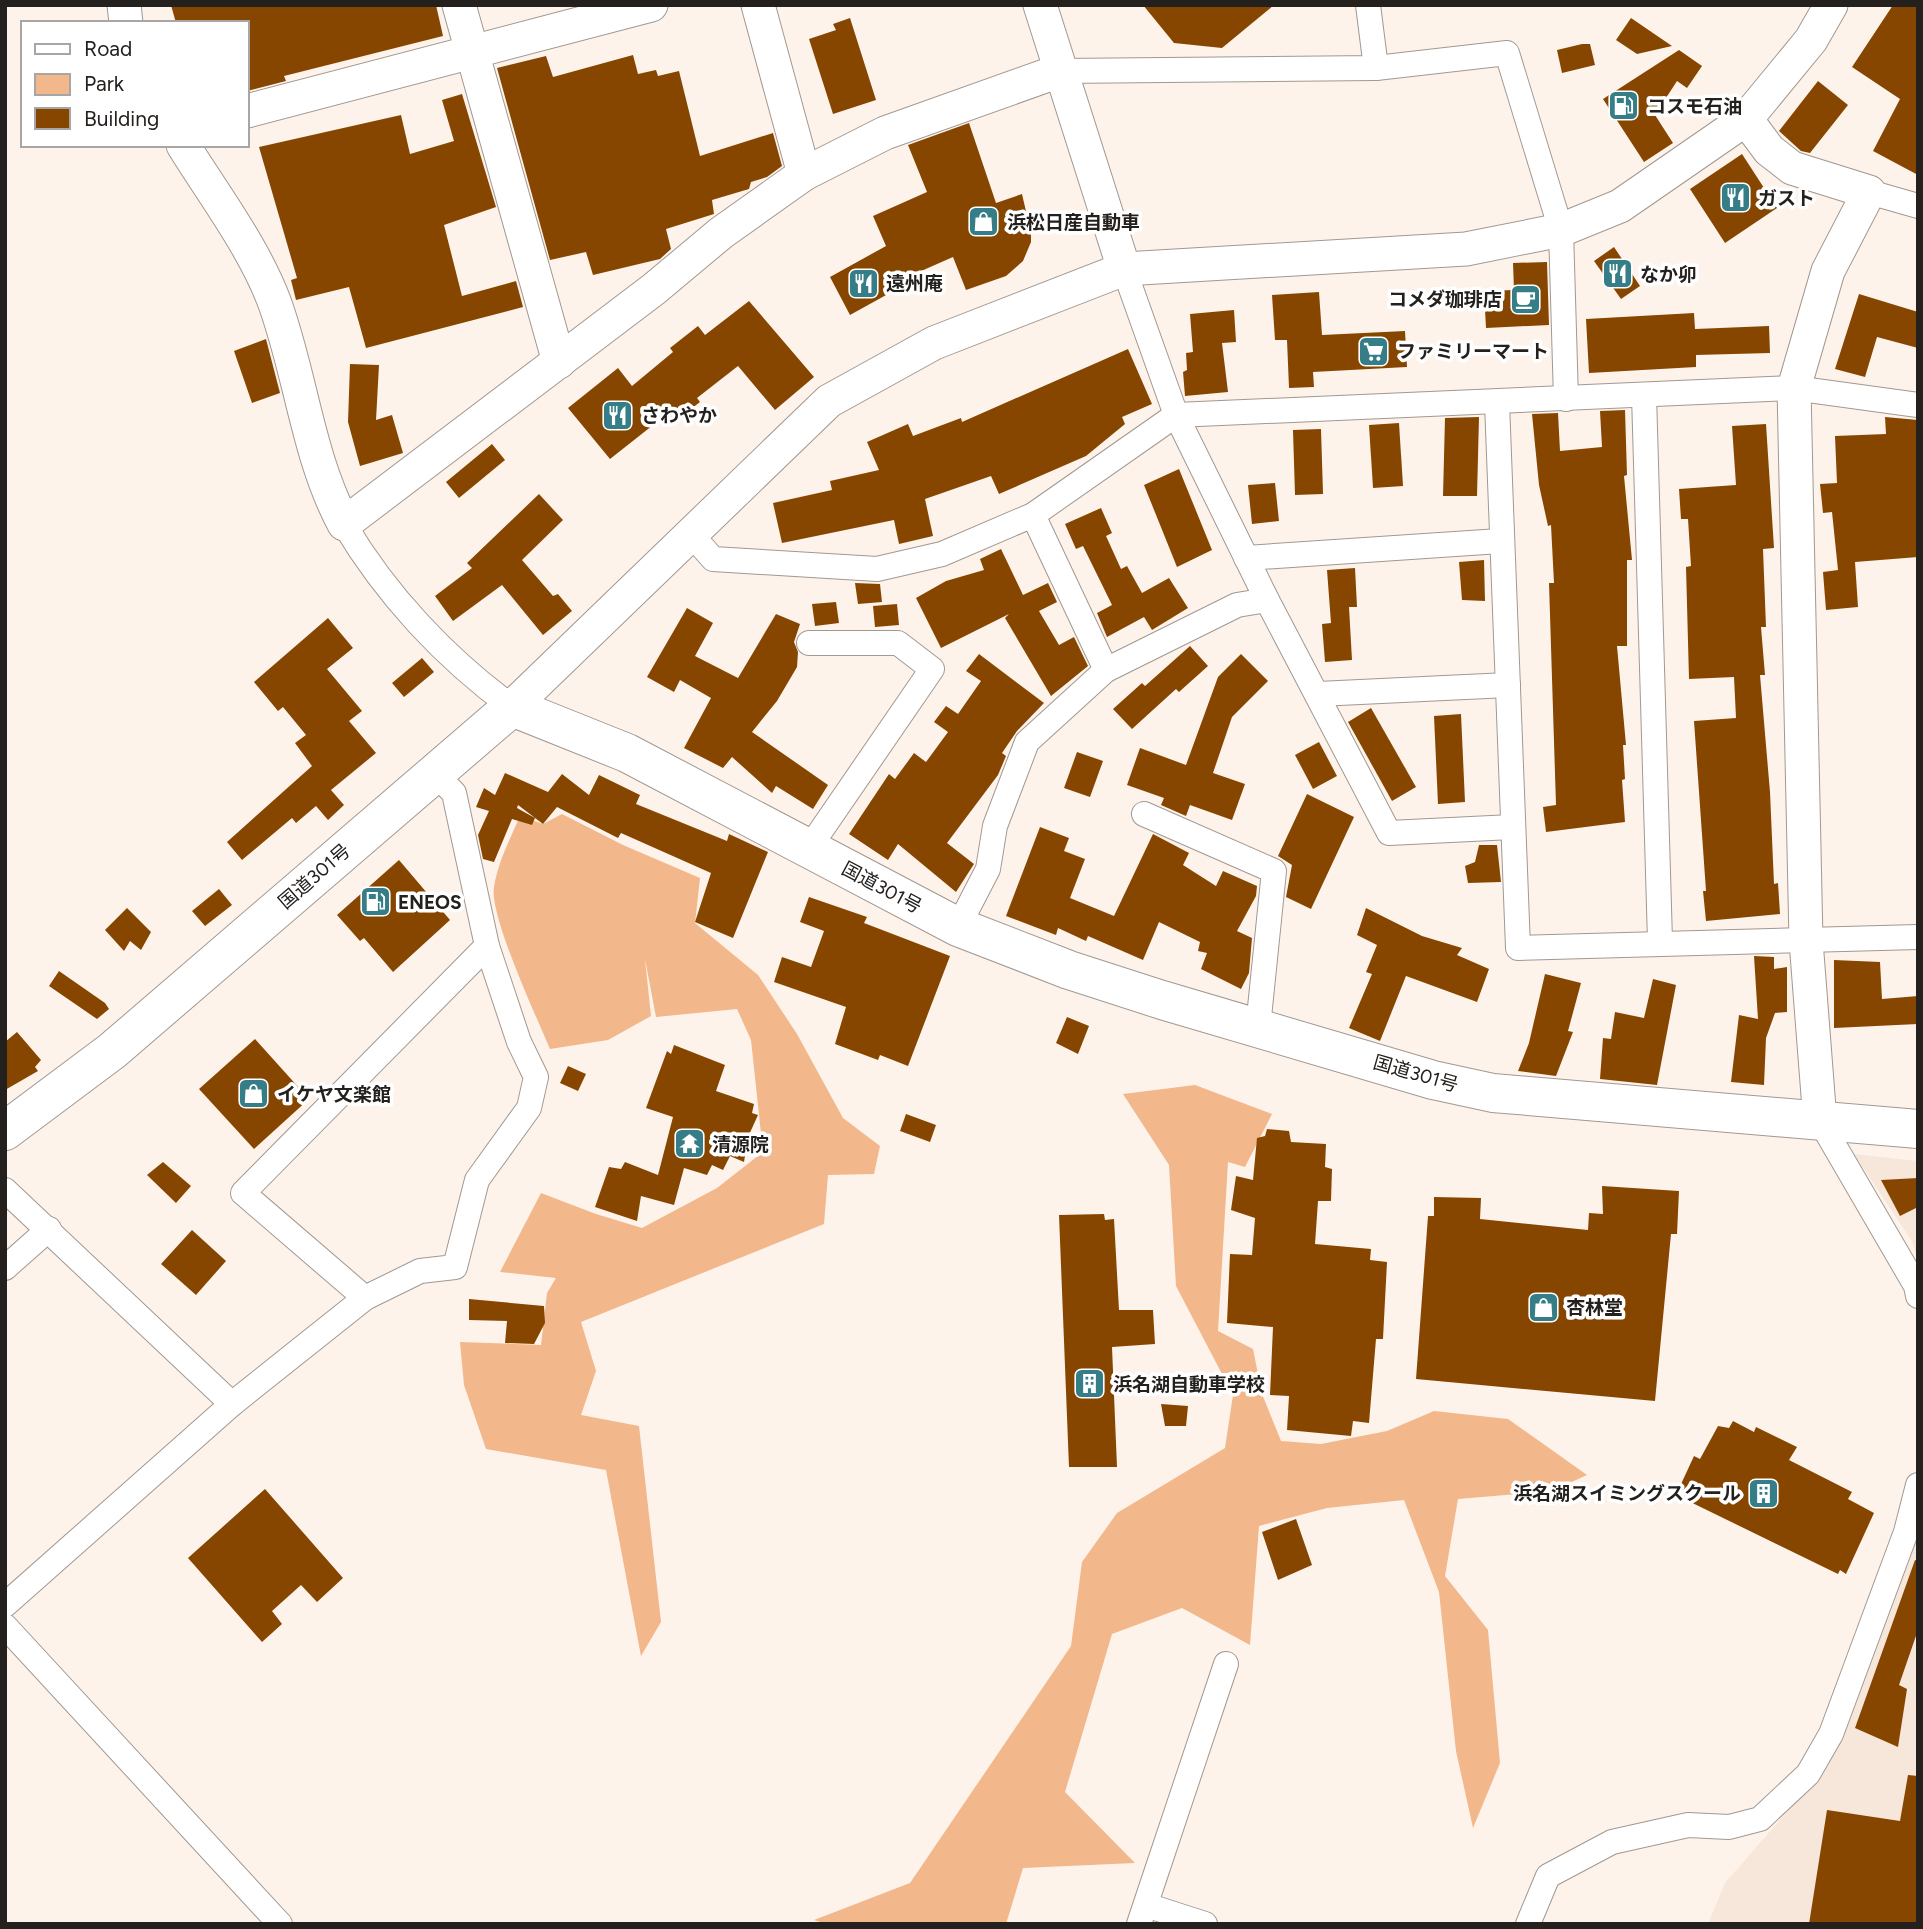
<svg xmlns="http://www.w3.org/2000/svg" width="1923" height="1929" font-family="Figtree,'Noto Sans JP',sans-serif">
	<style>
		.built { fill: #f7e6da }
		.green { fill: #f2b78b }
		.building { fill: #874600 }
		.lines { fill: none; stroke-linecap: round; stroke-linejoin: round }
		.street-casing { stroke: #a19891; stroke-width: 26 }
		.secondary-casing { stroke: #a19891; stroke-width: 35 }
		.highway-casing { stroke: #a19891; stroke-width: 40 }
		.street { stroke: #fff; stroke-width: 24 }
		.secondary { stroke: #fff; stroke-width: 33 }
		.highway { stroke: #fff; stroke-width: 38 }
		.labels { text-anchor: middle; stroke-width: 7; stroke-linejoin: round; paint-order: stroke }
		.poi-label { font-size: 19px; font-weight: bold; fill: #24201e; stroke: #fff; text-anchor: start }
		.street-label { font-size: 19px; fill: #24201e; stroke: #fff }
	</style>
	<rect width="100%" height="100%" fill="#fdf3eb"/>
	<g class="built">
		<path d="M1854,1154L1918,1161V1261L1912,1241Z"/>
		<path d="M1918,1529V1924H1708L1725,1883L1828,1765Z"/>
	</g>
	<g class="green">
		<path d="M562,814L623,845L700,878L695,923L758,975L797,1034L843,1118L880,1146L874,1174L828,1175L824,1224L581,1322L596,1371L581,1415L639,1426L661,1622L641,1656L606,1470L486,1449L464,1385L460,1342L541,1345L547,1293L556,1278L500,1272L541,1193L596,1214L642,1228L717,1188L763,1152L751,1040L737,1009L656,1017L645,959L651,1016L608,1040L550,1049C537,1018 489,915 494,887C498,862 510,839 520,816L543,824Z"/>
		<path d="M1195,1085L1272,1114L1245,1167L1228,1162L1218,1331L1253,1349L1262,1394L1281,1441L1321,1444L1387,1431L1434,1411L1508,1419L1587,1475L1552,1491L1458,1499L1445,1576L1488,1630L1500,1763L1473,1828L1456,1751L1439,1592L1404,1500L1327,1508L1259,1526L1250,1645L1182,1608L1112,1634L1065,1792L1135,1863L1023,1868L1006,1924H826L814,1920L910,1883L1071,1646L1082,1562L1117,1513L1225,1448L1233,1395L1176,1286L1169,1165L1123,1094Z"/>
	</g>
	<g class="building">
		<path d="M171,5H436L443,36L284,76L286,81L247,91V23H176Z"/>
		<path d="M1143,5H1274L1222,48L1174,43Z"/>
		<path d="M1893,5H1918V175L1873,151L1900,99L1852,67Z"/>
		<path d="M850,18L876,100L833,114L809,39L836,30L833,24Z"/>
		<path d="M1631,18L1672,46L1637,54L1616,40Z"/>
		<path d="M1582,44H1590L1595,65L1562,73L1557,50Z"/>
		<path d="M1679,50L1702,66L1687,88L1677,81L1655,115L1673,143L1644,162L1603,99Z"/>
		<path d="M633,55L638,74L656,70L658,76L679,71L700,156L773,133L782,166L767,177L751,182L749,189L712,200L714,214L666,229L671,249L660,259L593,275L586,252L550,260L497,68L546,56L553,77Z"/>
		<path d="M1818,81L1848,105L1810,153L1801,151L1779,131Z"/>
		<path d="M462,94L496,207L444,225L462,296L516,281L523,307L366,348L349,287L296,300L291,280L297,278L259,147L401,115L410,154L454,141L442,100Z"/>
		<path d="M969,123L996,203L1022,194L1031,233V242L1023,261L1006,276L966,290L953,257L894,283L897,289L850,315L830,277L886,246L873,216L927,192L908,145Z"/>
		<path d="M1742,154L1777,208L1725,243L1690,189Z"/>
		<path d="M1614,247L1640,286L1621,299L1594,261Z"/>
		<path d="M1547,262L1549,325L1486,328L1484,291L1514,290L1513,263Z"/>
		<path d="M1319,292L1322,335L1405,331L1407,367L1313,372L1314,387L1289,388L1287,340H1275L1272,295Z"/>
		<path d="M1859,294L1918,312V348L1877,337L1865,377L1835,369Z"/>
		<path d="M749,301L814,377L775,410L738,366L697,398L700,402L669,426L662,418L610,459L568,408L618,368L632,386L673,352L670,348L698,326L705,335Z"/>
		<path d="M1234,310L1236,342L1222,343L1228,392L1185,396L1183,372L1187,370L1186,353L1193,352L1190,314Z"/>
		<path d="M1694,313L1695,329L1769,326L1770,353L1696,355V367L1589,373L1586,319Z"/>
		<path d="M266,339L280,393L252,403L234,351Z"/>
		<path d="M1128,349L1152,404L1122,417L1125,424L1086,456L999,494L991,476L925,499L933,536L899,544L894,520L782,543L773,503L832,490L830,481L879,470L867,442L908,424L913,436L961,418L962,422Z"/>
		<path d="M350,364L379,365L376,420L392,415L403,453L360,466L348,422Z"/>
		<path d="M1625,410L1627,475L1624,476L1632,560H1627V646H1617L1626,745H1623L1625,779L1622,780L1625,822L1546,832L1543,807L1556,805L1549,583H1554L1551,525L1548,526L1539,485L1532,414L1558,413L1560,451L1602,447L1600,411Z"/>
		<path d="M1479,417L1477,496H1443L1445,418Z"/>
		<path d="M1885,417L1918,420V557L1855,562L1858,607L1826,610L1823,572L1838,570L1832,512L1823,513L1820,484L1837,483L1835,436L1886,434Z"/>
		<path d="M1399,423L1403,486L1373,488L1369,425Z"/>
		<path d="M1766,424L1774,548L1763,549L1766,627H1761L1765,675H1760L1770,792L1774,884L1778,883L1780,914L1706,921L1703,891H1706L1694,721L1736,718L1734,677L1689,679L1686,567L1691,566L1688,519H1681L1679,489L1736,485L1732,426Z"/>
		<path d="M1321,429L1323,494L1295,495L1293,430Z"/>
		<path d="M492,444L505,460L459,498L446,482Z"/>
		<path d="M1179,469L1212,550L1177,567L1144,485Z"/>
		<path d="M1275,483L1279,521L1252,524L1248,485Z"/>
		<path d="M539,494L563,520L522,560L553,596L558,594L572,611L543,635L502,585L453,621L435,596L472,568L467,563Z"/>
		<path d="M1101,508L1112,533L1106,536L1121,569L1127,566L1142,593L1169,578L1188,608L1152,630L1144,617L1107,637L1097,613L1112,605L1083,546L1076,549L1065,524Z"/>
		<path d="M1001,549L1023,595L1048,583L1057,602L1039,611L1059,645L1074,637L1088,666L1051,696L1005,618L1009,614L941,648L916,598L946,581L984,570L980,559Z"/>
		<path d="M1484,560L1485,601L1462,600L1459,562Z"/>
		<path d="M1355,568L1357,607H1349L1352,660L1325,662L1322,624L1331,623L1327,570Z"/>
		<path d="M855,583L880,584L882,602L858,604Z"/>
		<path d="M836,602L839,623L815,626L812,604Z"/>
		<path d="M897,604L899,625L875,627L873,606Z"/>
		<path d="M687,608L713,623L695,656L738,678L776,614L800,624L794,642L798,652L797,667L777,701L752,732L828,785L813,809L776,786L772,793L732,757L723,768L684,748L711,698L680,680L674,692L647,677Z"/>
		<path d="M328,618L353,648L327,669L362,711L349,721L376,753L331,790L344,805L328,820L316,806L296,823L292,818L242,860L227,842L312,766L295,743L306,735L283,707L278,711L254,682Z"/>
		<path d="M1190,646L1208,666L1179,692L1176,689L1132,729L1113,709L1142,683L1145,686Z"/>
		<path d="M979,654L1044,703L1017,731L1002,753L1006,756L998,775L947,843L974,864L956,892L898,844L888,860L849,834L889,774L895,779L914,753L926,762L948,732L934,722L946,706L958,714L981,681L966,671Z"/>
		<path d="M1241,654L1268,681L1232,717L1213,773L1245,784L1232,820L1190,805L1186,816L1161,805L1164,798L1127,785L1140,748L1186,765L1218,677Z"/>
		<path d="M422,658L434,672L404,697L392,683Z"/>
		<path d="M1371,708L1416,787L1392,801L1348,722Z"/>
		<path d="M1461,714L1465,802L1438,804L1434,716Z"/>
		<path d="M1319,742L1337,776L1313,789L1295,755Z"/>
		<path d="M1077,752L1103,761L1090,797L1064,788Z"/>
		<path d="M505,773L548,792L562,774L589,795L599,775L640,795L636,804L727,841L729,834L768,852L733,938L695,922L711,873L621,833L618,838L557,807L543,824L518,805L517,808L535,818L532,825L512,819L494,862L483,859L478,835L489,811L476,807L484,788L495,795Z"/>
		<path d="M1307,794L1354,817L1311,909L1286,897L1292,865L1278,856Z"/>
		<path d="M1040,827L1069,838L1064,851L1085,859L1070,898L1114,916L1153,834L1189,853L1183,865L1216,886L1223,871L1257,886L1256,896L1237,931L1252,938L1249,973L1241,989L1201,969L1207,953L1198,951L1200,942L1159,922L1143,960L1088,936L1086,941L1058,928L1056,935L1006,916Z"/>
		<path d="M1479,845H1497L1501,882L1468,883L1465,866L1475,862Z"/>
		<path d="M399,860L450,920L393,972L364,938L360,941L337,915Z"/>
		<path d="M219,889L232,905L205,926L192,911Z"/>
		<path d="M809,897L867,917L864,923L950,956L908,1066L880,1055L878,1060L835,1044L846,1007L774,982L782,957L811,967L824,931L800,922Z"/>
		<path d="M127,908L151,932L141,950L130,941L124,951L105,930Z"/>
		<path d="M1366,908L1422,936L1462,948L1457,955L1489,969L1477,1002L1406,976L1380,1041L1349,1028L1372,974L1366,972L1377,945L1357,935Z"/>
		<path d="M1754,956L1774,957V969L1787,967V1012L1775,1013L1766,1038L1764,1085L1731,1082L1739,1015L1758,1019Z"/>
		<path d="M1834,960L1880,962L1882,999L1918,996V1024L1834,1028Z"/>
		<path d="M59,971L105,1003L109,1009L97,1019L49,986Z"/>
		<path d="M1545,974L1581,983L1568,1031L1573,1032L1556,1076L1518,1071L1529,1043Z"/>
		<path d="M1653,979L1676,985L1657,1085L1600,1079L1603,1038L1611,1039L1615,1012L1644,1018Z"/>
		<path d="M1067,1017L1089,1026L1078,1054L1056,1043Z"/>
		<path d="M17,1032L41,1060L35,1067L38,1071L5,1090V1042Z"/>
		<path d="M255,1039L309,1099L254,1149L199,1089Z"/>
		<path d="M674,1045L725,1065L716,1091L754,1104L752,1113L758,1115L748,1137L744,1162L730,1156L723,1170L712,1165L707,1175L684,1168L674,1205L641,1196L637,1221L595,1207L609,1167L621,1169L625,1162L658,1175L673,1117L646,1108L667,1051L671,1054Z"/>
		<path d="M568,1066L586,1074L578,1091L560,1083Z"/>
		<path d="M906,1114L936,1125L930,1142L900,1131Z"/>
		<path d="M1267,1129L1289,1131L1291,1142L1326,1144L1325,1167L1332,1169L1331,1201H1318L1315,1244L1371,1249L1370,1260L1387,1262L1383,1339H1376L1369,1423L1353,1421L1351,1436L1287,1430L1289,1396L1270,1395L1273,1327L1227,1323L1230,1254L1252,1255L1255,1218L1231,1210L1236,1176L1253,1180L1257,1138L1265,1136Z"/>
		<path d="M163,1162L191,1186L176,1203L147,1175Z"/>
		<path d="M1918,1178V1207L1900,1216L1881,1180Z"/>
		<path d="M1602,1186L1679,1191L1677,1234H1671L1655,1401L1416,1379L1428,1216H1434V1197L1481,1198L1480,1219L1588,1230L1589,1213L1603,1214Z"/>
		<path d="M1104,1214L1105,1220L1114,1219L1119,1310H1153L1155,1344L1112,1347L1117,1467H1069L1059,1215Z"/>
		<path d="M192,1230L226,1261L196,1295L161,1264Z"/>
		<path d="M469,1299L544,1306L545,1323L534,1344L505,1343L507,1321L469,1320Z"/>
		<path d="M1161,1404L1188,1406L1186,1426H1165Z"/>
		<path d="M1733,1421L1754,1432L1756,1427L1797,1447L1789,1460L1852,1492L1848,1499L1874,1513L1846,1574L1840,1570L1838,1574L1676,1495L1694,1456L1700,1459L1718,1426L1729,1428Z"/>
		<path d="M265,1489L343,1578L317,1602L301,1585L272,1611L282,1624L262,1642L188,1558Z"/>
		<path d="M1296,1519L1312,1565L1278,1580L1262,1532Z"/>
		<path d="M1915,1560L1918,1561V1630L1899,1685L1907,1689L1898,1747L1855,1728Z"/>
		<path d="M1908,1775L1918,1776V1924H1809L1827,1810L1900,1821Z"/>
	</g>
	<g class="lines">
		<defs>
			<g id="street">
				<path d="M1368,5L1376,68"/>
				<path d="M1059,71L1376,68L1507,53L1561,230L1566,399"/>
				<path d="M1869,192L1918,206"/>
				<path d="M1124,269L1176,415L1267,600L1389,833L1512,827"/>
				<path d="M1644,395L1660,941"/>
				<path d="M1497,403L1518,948L1918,937"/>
				<path d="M1033,515L1106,670"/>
				<path d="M344,524C386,595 445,658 512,707"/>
				<path d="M690,533L713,559L877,569L942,554L1033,515L1176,415L1794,388L1918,405"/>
				<path d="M1246,558L1500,541"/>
				<path d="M809,643H898L932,669L809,848"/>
				<path d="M1318,694L1508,685"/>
				<path d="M1144,814L1274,871L1258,1027"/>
				<path d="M958,927L988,869L995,826L1027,742L1106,670L1237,605L1267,600"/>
				<path d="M1820,1121L1916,1286L1918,1296"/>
				<path d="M5,1190L232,1404"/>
				<path d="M5,1268L49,1229"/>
				<path d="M365,1298L243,1193L487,946"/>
				<path d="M5,1605L232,1404L365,1298L420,1271L455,1267L477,1180L529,1108L536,1077L519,1042L487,946L454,793L434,773"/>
				<path d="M5,1626L280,1924"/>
				<path d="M1146,1905L1205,1924"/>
				<path d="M1139,1924L1226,1664"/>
				<path d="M1528,1924L1548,1876L1612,1842L1688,1825L1729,1827L1760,1819L1808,1774L1831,1734L1906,1532L1918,1485"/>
			</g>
			<g id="secondary">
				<path d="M124,5L126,23"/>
				<path d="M459,5L559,362"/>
				<path d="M758,5L804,174"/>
				<path d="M1040,5L1124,269"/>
				<path d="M247,111L651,5"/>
				<path d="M1746,119L1769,150L1792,168L1869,192L1828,271L1794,388L1806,941L1820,1121"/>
				<path d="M183,145C214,195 253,246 274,301C301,374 307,455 344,524L654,289L721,233L804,174L885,133L1059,71"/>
				<path d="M512,707L829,401L934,343L1124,269L1466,249L1561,230L1620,206L1746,119L1811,40L1831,5"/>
			</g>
			<path id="highway" d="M5,1131L112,1051L512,707L627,753L958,927L1069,970L1162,1000L1433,1080L1493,1093L1918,1129"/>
		</defs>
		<use href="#street" class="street-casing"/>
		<use href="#secondary" class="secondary-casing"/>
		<use href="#highway" class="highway-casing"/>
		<use href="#street" class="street"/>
		<use href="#secondary" class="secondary"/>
		<use href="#highway" class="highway"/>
	</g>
	<defs>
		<symbol id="fuel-square" viewBox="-11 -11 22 22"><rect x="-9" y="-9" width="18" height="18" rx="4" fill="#367e87" stroke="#fff"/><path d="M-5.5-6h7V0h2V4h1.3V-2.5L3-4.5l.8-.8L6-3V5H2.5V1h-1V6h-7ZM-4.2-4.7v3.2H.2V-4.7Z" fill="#fff"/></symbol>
		<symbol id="restaurant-square" viewBox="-11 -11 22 22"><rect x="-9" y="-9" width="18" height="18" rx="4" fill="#367e87" stroke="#fff"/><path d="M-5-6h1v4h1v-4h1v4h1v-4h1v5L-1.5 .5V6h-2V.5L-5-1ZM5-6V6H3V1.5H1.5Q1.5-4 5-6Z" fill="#fff"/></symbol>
		<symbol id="shop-square" viewBox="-11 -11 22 22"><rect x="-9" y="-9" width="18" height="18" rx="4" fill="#367e87" stroke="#fff"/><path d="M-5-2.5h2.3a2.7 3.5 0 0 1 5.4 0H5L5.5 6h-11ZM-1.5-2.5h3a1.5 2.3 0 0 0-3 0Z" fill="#fff"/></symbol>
		<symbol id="cafe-square" viewBox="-11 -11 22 22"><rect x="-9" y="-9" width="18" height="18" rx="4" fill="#367e87" stroke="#fff"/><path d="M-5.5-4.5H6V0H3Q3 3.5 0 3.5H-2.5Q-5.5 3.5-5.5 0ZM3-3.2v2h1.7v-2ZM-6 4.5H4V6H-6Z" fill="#fff"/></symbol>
		<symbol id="supermarket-square" viewBox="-11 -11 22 22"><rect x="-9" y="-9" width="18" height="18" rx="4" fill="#367e87" stroke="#fff"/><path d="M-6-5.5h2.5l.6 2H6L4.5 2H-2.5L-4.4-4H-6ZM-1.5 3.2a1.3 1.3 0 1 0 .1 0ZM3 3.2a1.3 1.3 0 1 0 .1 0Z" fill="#fff"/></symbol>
		<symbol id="temple-square" viewBox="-11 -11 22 22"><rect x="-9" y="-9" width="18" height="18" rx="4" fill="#367e87" stroke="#fff"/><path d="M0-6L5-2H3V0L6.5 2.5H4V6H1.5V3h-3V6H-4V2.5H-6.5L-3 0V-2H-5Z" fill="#fff"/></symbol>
		<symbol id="building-square" viewBox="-11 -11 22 22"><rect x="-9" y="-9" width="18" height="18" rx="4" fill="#367e87" stroke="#fff"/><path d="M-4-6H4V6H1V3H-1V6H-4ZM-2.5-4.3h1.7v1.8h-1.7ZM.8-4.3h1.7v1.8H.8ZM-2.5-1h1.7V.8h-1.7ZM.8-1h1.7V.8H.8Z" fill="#fff"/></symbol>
	</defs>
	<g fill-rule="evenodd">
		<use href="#fuel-square" x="1606" y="88" width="35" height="35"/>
		<use href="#restaurant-square" x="1718" y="180" width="35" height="35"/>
		<use href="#shop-square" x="966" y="204" width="35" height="35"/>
		<use href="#restaurant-square" x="1600" y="256" width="35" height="35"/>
		<use href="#restaurant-square" x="846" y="266" width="35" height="35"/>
		<use href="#cafe-square" x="1508" y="282" width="35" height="35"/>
		<use href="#supermarket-square" x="1356" y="334" width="35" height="35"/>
		<use href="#restaurant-square" x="600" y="398" width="35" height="35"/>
		<use href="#fuel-square" x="358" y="884" width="35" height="35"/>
		<use href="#shop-square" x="236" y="1076" width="35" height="35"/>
		<use href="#temple-square" x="672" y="1126" width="35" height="35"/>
		<use href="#shop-square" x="1526" y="1290" width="35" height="35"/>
		<use href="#building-square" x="1072" y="1366" width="35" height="35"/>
		<use href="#building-square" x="1746" y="1476" width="35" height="35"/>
	</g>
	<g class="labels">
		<g class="poi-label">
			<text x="1647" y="113">コスモ石油</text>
			<text x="1758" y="205">ガスト</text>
			<text x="1007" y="229">浜松日産自動車</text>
			<text x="1640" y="281">なか卯</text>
			<text x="886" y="290">遠州庵</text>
			<text x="1502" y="306" text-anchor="end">コメダ珈琲店</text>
			<text x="1397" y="358">ファミリーマート</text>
			<text x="641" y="422">さわやか</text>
			<text x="398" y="909">ENEOS</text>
			<text x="277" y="1101">イケヤ文楽館</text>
			<text x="712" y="1151">清源院</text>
			<text x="1566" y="1314">杏林堂</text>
			<text x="1113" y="1391">浜名湖自動車学校</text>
			<text x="1741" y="1500" text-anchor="end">浜名湖スイミングスクール</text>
		</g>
		<g class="street-label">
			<text transform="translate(314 876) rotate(-41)" y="7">国道301号</text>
			<text transform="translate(882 887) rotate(28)" y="7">国道301号</text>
			<text transform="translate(1416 1073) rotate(16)" y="7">国道301号</text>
		</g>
	</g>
	<rect width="1923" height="1929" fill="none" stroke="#24201e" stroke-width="14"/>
	<rect x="21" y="21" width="228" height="126" fill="#ffffff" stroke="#a7a6a5" stroke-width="2"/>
	<rect x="35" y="44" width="35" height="10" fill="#ffffff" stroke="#a7a6a5" stroke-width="2"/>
	<text x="84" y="56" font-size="21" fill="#24201e">Road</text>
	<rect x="35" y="74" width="35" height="21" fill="#f2b78b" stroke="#a7a6a5" stroke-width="2"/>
	<text x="84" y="91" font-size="21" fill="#24201e">Park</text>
	<rect x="35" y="108" width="35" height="21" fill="#874600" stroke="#a7a6a5" stroke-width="2"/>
	<text x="84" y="126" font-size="21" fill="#24201e">Building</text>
</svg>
